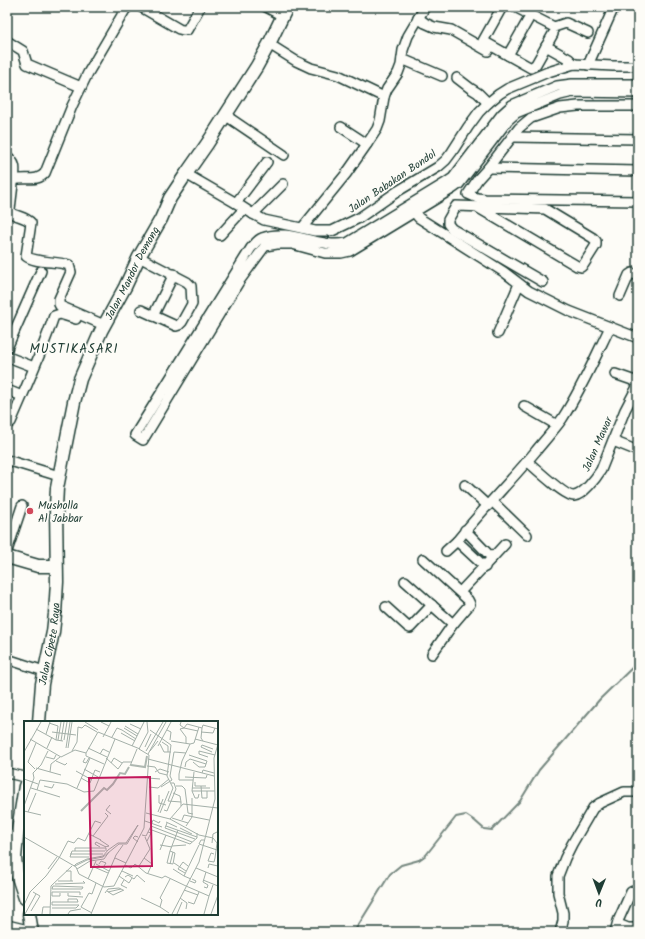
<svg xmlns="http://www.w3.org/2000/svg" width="645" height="939" font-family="Kalam,sans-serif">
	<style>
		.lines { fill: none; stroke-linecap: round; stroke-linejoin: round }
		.stream { stroke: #75877f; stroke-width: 2 }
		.minor-casing { stroke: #1f3d34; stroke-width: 12 }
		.major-casing { stroke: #1f3d34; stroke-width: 15 }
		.minor { stroke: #fdfcf7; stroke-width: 9 }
		.major { stroke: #fdfcf7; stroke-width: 12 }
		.poi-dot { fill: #d1495b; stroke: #fdfcf7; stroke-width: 1.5 }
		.labels { text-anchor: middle; stroke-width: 3.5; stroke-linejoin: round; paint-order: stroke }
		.street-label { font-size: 11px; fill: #1f3d34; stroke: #fdfcf7 }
		.poi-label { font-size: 11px; fill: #1f3d34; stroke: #fdfcf7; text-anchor: start }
		.quarter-label { font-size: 13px; letter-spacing: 1px; fill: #1f3d34; stroke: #fdfcf7 }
		.inset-river { fill: none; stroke: #aeb8b1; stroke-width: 2 }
		.inset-road { fill: none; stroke: #a4b0a9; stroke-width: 1 }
		.view { fill: #c2185b; fill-opacity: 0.15; stroke: #c2185b; stroke-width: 2 }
		.inset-edge { fill: none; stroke: #1f3d34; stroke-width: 2 }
	</style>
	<rect width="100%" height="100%" fill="#fdfcf7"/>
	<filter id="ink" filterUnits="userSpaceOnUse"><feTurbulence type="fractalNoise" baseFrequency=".025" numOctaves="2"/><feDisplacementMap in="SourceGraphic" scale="8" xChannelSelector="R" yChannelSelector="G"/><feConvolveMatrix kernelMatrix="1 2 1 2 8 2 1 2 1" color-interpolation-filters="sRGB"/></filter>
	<g filter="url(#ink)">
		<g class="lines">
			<path class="stream" d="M354,932L390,874L401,865L419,860L426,855L456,817L466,815L475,821L484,829L492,830L520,801L539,770L600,699L638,662"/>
			<defs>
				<g id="minor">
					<path d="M141,7L179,29L183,30H187L200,7"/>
					<path d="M266,7L283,16"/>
					<path d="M502,7L483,41L531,68L536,64L553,34"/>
					<path d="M515,7L554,27L566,23L588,33"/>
					<path d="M418,18L425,23L434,27L451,30L488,51"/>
					<path d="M7,41L23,51L27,64L81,87"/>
					<path d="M269,44L296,61L311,68L338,75L384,97"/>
					<path d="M546,46L569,59L574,64"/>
					<path d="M508,55L528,20"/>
					<path d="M402,59L442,76"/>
					<path d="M588,65L614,7"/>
					<path d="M457,78L470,88L478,93L488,103"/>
					<path d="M638,84H572L557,86L512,105L502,114L453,178L447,182L347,243C318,249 290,227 262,238C258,239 254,245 251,248L135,435L143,440L240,280L265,246L277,244H292L325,253H341L350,251L452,189L459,184L508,120L516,113L560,95L573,92L638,93"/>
					<path d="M638,106H578L560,108L531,118L519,128L488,168L478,179L468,194L477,198L485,199L638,201"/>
					<path d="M225,115L284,155"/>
					<path d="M341,127L367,144"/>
					<path d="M512,137L638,139"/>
					<path d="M7,156C17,164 15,169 14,180"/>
					<path d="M488,168L638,171"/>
					<path d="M186,174L236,203L253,214L264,220L315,231H332L359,218L398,191L438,167L446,160L452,152L468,127L479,112L488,103L499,94L507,89L548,72L574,64L613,66H638"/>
					<path d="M236,203L267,162"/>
					<path d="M477,207L577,266L581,267L584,264L596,245V241L593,238L545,209L456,206L448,220V224L452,229L543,282"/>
					<path d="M414,212L419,218L504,272L529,291L569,311L638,338"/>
					<path d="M253,214L283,184"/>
					<path d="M302,228L346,174L367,144L377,129L380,121L384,97L387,89L398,73L401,65L403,50L408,36L425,7"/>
					<path d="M220,235L244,209"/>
					<path d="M139,257L187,282L191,286L192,304L182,322L179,325L176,326L141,310"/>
					<path d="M620,296L629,275L632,273L638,276"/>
					<path d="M153,316L174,274"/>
					<path d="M104,325L60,306L59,304V299L71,272L69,265C57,261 34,263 26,256L31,223C25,216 16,217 10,212V209L13,184L14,180C24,177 38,182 45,173L72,106L88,73L125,10L128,7"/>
					<path d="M498,333L519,284"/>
					<path d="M7,348L41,271"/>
					<path d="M7,356L8,357L34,367"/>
					<path d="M615,374L638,382"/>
					<path d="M7,390L22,396"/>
					<path d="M524,406L557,425"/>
					<path d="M7,424L11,422C26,387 42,352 54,316L60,314L76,319"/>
					<path d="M613,441L638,451"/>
					<path d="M7,460L59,476"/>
					<path d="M527,461C535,468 566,497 574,496C583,495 596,478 601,470L625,410L638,385"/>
					<path d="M465,485L488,506"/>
					<path d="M492,501L527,535"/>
					<path d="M7,551L22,506"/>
					<path d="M446,551L457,541"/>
					<path d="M492,558L505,544"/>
					<path d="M423,559L468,600L470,604L453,624L432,654"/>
					<path d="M485,567L457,541C482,510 510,482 535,452C544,441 554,430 562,419C581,390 595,358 610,327"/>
					<path d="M405,581L453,624"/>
					<path d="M460,592L492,558L465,530"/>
					<path d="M386,607L408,627L410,628L432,605"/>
					<path d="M7,659L44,671"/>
					<path d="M7,773L25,777"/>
					<path d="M7,835L17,836"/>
					<path d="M618,924L628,928H638"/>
					<path d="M7,925L32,931"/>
					<path d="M560,932L563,921V913L558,893V876L565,858L572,844L593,808L600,803L624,792H638"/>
					<path d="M615,932L618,921L631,892L633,891L638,892"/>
				</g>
				<g id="major">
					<path d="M7,557L38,566H56"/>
					<path id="s1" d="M39,722L42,684L53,632L55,614L57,582L56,507L57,488L74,402L80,379L101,331L125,287L139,257L161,219L170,198L186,174L207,144L257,66L269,44L287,7"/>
					<path d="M25,786L17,836L15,858L17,874L25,898"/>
					<path d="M29,914L32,932"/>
				</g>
			</defs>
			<use href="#minor" class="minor-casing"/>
			<use href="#major" class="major-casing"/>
			<use href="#minor" class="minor"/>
			<use href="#major" class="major"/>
		</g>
	</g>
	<circle class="poi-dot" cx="30" cy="511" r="4"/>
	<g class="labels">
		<g class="street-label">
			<text transform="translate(392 181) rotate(-34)" y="4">Jalan Babakan Bondol</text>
			<text dy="4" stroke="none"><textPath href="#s1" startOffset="465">Jalan Mandor Demong</textPath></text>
			<text transform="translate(597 444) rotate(-66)" y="4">Jalan Mawar</text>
			<text dy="4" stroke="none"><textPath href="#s1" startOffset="79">Jalan Cipete Raya</textPath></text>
		</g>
		<g class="poi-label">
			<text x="38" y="509">Musholla<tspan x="38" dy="13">Al Jabbar</tspan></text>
		</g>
		<g class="quarter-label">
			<text x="74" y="353">MUSTIKASARI</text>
		</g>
	</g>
	<g transform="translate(24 721)">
		<rect width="194" height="194" fill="#fdfcf7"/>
		<path class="inset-river" d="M107,44L121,46L123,35M57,90L80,67L83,69L89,63L96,52L101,53L105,46"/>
		<path class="inset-road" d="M61,1L74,9M77,1L85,5L87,1M157,1L156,4L160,7L163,3L178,7L179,4M25,2L34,5L32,19M106,3L117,8M179,4L194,8M101,5L114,13M100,7L113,15M178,7L177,17L179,20M12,8L32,19L39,20M98,9L112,18M126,9L147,24L143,55L149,67L144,80L157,81V85M143,9L147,11L146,19M28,11L52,14M177,11L189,12L191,7M97,12L111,20M22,13L26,1M79,16L85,5M88,16L93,7L98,9M6,18L37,36L51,29L62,32L74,11L116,28M171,18L194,24M34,19L37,1M40,19L43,1M37,20L40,1M147,20L166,23M138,21L144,25V31M162,22V16L156,8L160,7L174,10M136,23L140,31H147M108,25L120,1M134,25L147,1M121,26L127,13M23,27L28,16M42,27L46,1M44,27L48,1M64,27L83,36M48,30L53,21L54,6L58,7L61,4L73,11M122,30L139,1M126,30L134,20M175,30L191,34M175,30V33L184,36M0,31L17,1M188,31L177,26L178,24L189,28M62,32V35L80,43M76,33L79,28L85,31M124,33L142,1M165,34L183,40L181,46H175L169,41M22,36L30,38L32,34M61,37L59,41L62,42L65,37M82,37L94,48L99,41H108M124,38L190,55M32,40L41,44L43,42M87,42L90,37L98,42M106,45L113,28M123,45L131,46L135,52L143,54M161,46L162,41L166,38L182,43M12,47L37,54M11,48L4,41L12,22M60,48L74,56M52,50L68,59M26,51L27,43L36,36M131,51L136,48L145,51M178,52L179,49L190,52M161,56L182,57L183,54M57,57L66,62L71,49L76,51M124,57L136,58M0,58L14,63M169,59H155V53L158,40L166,23L170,22L175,6M171,61V65H182M20,65L28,67L30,63M152,65H158L161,68L164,92L169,93M177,65L178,77H183V70M125,66L134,67L145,58M137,66L148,59L146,55L150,31L162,32M7,67L36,76M53,67L66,37M168,67H186M13,69L16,59L43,63L60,71L70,70L91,18M168,70H191M168,70L170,51M168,70L171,77H174L175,73M149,72L156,75L157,81M135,74V82L142,84M86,84L82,89L87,93M0,85L10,57L9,52L17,44L24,30M140,89L143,90L152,68L150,62H147M0,90L17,94M4,91L12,72M134,91L139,78M122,92L146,98L159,83L194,87M136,92L145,70M148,97L164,102M146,98L175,114L189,117L193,122L191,137L190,141L184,140L187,132L190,133M158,99L160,94L185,99M121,100L138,106M142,101L153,106M128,102L129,99L135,102L136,100M143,102L141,107L171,118M142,105L173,116M162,105L168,96V77M156,107L168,113M125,108L166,123L173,117V112M65,113L77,119M118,114L122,115L127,105L168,121M69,115L84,95L81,92M0,116L52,146L55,153L80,166L90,165L120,107L125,34L115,28L124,11L123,1M114,116L111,115L109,117L114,121M76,119L85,125L81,126M180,119H177L175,123L193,129M123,120L127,112L124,111M188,122L189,113L193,111M136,124L148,126M148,125L162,124M76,126L71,123L72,121L82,126M136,129L142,114M51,130V127H82V130M146,130L151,132L149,143L143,142L146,130L154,109M46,133H79M65,136H46L48,130H81M35,137L44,120L50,122L54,117L61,120L71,100L77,102M91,137L102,142M120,137L128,143L124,152M150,142L162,150M72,143L85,150M75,143L77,140L82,142L80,145M146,143L149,131M101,144L107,147L111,143L122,152L138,157L141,155L162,165M50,145L52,143L63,138L79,135L84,129L94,122H102L114,104L103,123H95L79,136L63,139L51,145M115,145L126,128L121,116M70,146L84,152M172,147L194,156M184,147L185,143L194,145M24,148L33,136M53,148L66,140L80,138L85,131M149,148L160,155M42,150H47V160M98,150L109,155M161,152L154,148L159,141L164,145M95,155L105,162L108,157M101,156L104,154L110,158L113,154L121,161M64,158L72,140M167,158L160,155L175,124M100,159L97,164L103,167M179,159L194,165M34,160H49M166,160L171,162L172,160L168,158M31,163L61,162L59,160M29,165L58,166H59L58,168H28ZM162,165L185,175L189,164M180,166L183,167L184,164L179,161L182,151M160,169L174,174M83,170L89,174L100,169M28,171H56V174M28,171V175H36V172M84,171L97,168M44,172V175L59,176M81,172L84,168L95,167L99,169M117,177L136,186M156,177L163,182L162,188M28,181V184H55M28,181H54M44,181V178H53L54,181M164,181L170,183L175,171M0,184L6,171L22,155L35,137M28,187H52L55,184M7,190L16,175L9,171M68,192L57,186L65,172L68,173L72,162M145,192L136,186L138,179L136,177L146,158M1,193L12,173M18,193L19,186H26M26,193L27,165L48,145M44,193L46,190L57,188M67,193L92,134L99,124M148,193L175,141L191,78L190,37L194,23M153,193L158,181M180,193L185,175M187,193L194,174"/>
		<path class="view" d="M126,56L128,145L67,146L65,57Z"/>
		<rect width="194" height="194" class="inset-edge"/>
	</g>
	<rect width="645" height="939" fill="none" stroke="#fdfcf7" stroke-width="24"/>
	<rect x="12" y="12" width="621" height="915" fill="none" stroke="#1f3d34" stroke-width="1.5" filter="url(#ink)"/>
	<g transform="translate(599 893) rotate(181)" stroke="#fdfcf7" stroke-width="3" paint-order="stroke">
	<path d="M0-3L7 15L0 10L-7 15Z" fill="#1f3d34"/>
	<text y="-6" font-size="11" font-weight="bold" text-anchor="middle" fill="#1f3d34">U</text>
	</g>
</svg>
